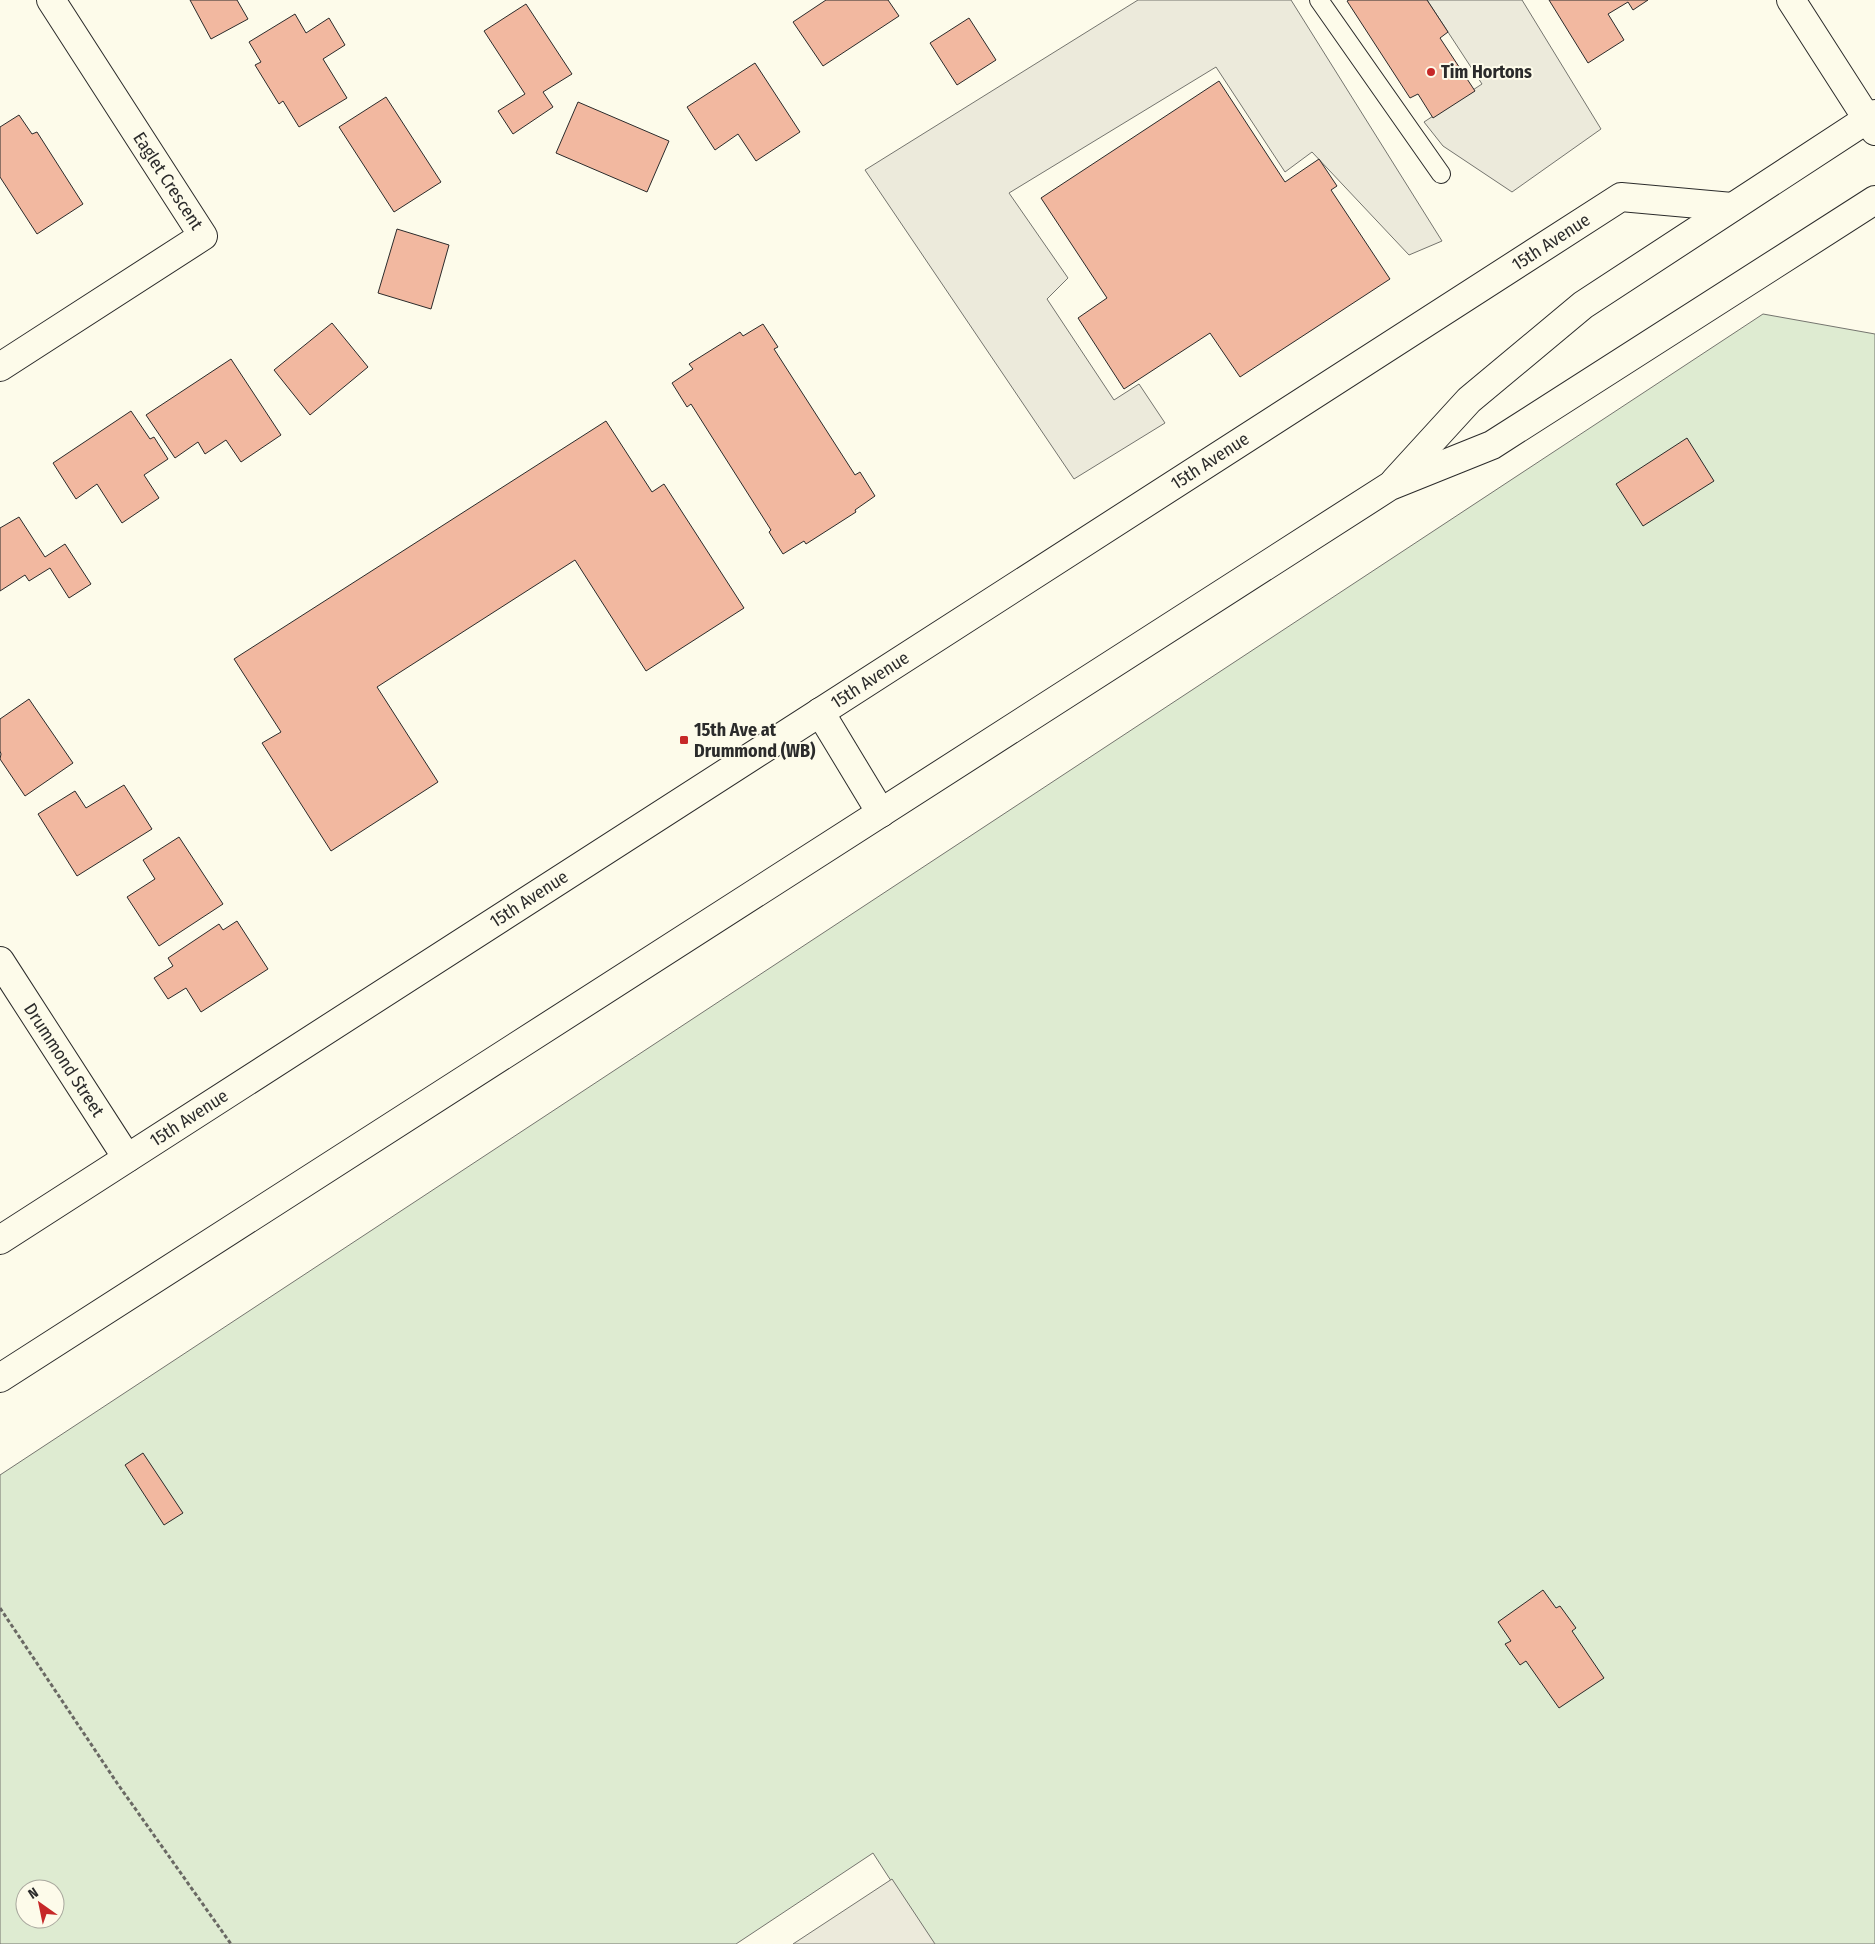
<svg xmlns="http://www.w3.org/2000/svg" width="1875" height="1944" font-family="'Fira Sans Condensed',sans-serif">
	<style>
		.green { fill: #deebd1; stroke: #74746e; fill-rule: evenodd }
		.parking { fill: #eceadb; stroke: #74746e }
		.building { fill: #f2b8a0; stroke: #2b2b2b }
		.lines { fill: none; stroke-linecap: round; stroke-linejoin: round }
		.lane-casing { stroke: #2b2b2b; stroke-width: 20 }
		.street-casing { stroke: #2b2b2b; stroke-width: 30 }
		.secondary-casing { stroke: #2b2b2b; stroke-width: 30 }
		.path { stroke: #6a6964; stroke-width: 3; stroke-dasharray: 4 2.5; stroke-linecap: butt }
		.lane { stroke: #fdfbea; stroke-width: 18 }
		.street { stroke: #fdfbea; stroke-width: 28 }
		.secondary { stroke: #fdfbea; stroke-width: 28 }
		.poi-dot { fill: #c62828; stroke: #fdfbea; stroke-width: 2 }
		.labels { text-anchor: middle; stroke-width: 4; stroke-linejoin: round; paint-order: stroke }
		.poi-label { font-size: 18px; font-weight: bold; fill: #2b2b2b; stroke: #fdfbea; text-anchor: start }
		.street-label { font-size: 18px; fill: #2b2b2b; stroke: #fdfbea }
	</style>
	<rect width="100%" height="100%" fill="#fdfbea"/>
	<path class="green" d="M1763,314L1875,334V1944H932L873,1853L736,1944H0V1475ZM25,1889H55V1919H25Z"/>
	<g class="parking">
		<path d="M1138,0H1291L1442,241L1409,255L1312,152L1285,172L1216,67L1009,193L1068,278L1047,299L1114,400L1139,384L1165,423L1074,479L865,170Z"/>
		<path d="M1427,0H1522L1601,129L1512,192L1443,146L1424,122L1482,84Z"/>
		<path d="M892,1879L935,1944H793Z"/>
	</g>
	<g class="building">
		<path d="M190,0H237L248,19L211,39Z"/>
		<path d="M826,0H888L899,16L823,66L793,22Z"/>
		<path d="M1349,0H1427L1448,32L1440,38L1475,91L1433,118L1418,94L1410,98L1347,1Z"/>
		<path d="M1549,0H1648L1633,10L1628,2L1608,14L1624,40L1588,63Z"/>
		<path d="M526,4L572,74L543,92L553,107L513,134L498,111L525,94L484,31Z"/>
		<path d="M295,14L306,33L329,18L345,45L323,59L347,98L299,127L283,101L279,104L255,65L261,62L249,42Z"/>
		<path d="M969,18L996,60L957,85L930,43Z"/>
		<path d="M755,63L800,132L756,161L738,134L715,150L687,107Z"/>
		<path d="M1219,81L1285,182L1319,159L1337,186L1331,190L1390,279L1240,377L1210,333L1124,389L1078,318L1107,298L1041,198Z"/>
		<path d="M386,97L441,182L394,212L339,127Z"/>
		<path d="M578,102L669,141L647,192L556,153Z"/>
		<path d="M19,115L32,134L37,132L83,204L37,234L0,177V127Z"/>
		<path d="M397,229L449,245L431,309L378,293Z"/>
		<path d="M332,323L368,367L310,415L274,370Z"/>
		<path d="M763,324L778,347L774,349L855,475L860,472L875,496L855,510L856,512L806,544L804,541L783,554L769,532L771,530L691,404L687,407L672,383L693,369L689,364L740,332L743,336Z"/>
		<path d="M231,359L281,435L241,462L226,440L205,454L198,442L175,458L146,415Z"/>
		<path d="M131,411L150,439L154,437L168,459L144,475L159,498L122,523L97,484L76,499L53,463Z"/>
		<path d="M606,421L652,492L664,484L744,608L646,671L575,560L377,687L438,782L331,851L262,743L281,732L234,659Z"/>
		<path d="M1687,438L1714,481L1643,526L1616,484Z"/>
		<path d="M19,517L45,557L65,544L91,584L69,598L50,568L29,581L25,575L0,591V528Z"/>
		<path d="M29,699L73,763L25,796L0,759L1,754L0,751V719Z"/>
		<path d="M124,785L152,829L77,876L38,814L75,791L86,808Z"/>
		<path d="M179,837L223,904L159,946L127,897L155,879L143,860Z"/>
		<path d="M237,921L268,969L201,1012L186,988L168,999L154,978L173,966L168,958L219,924L223,930Z"/>
		<path d="M143,1453L183,1513L164,1525L125,1465Z"/>
		<path d="M1543,1590L1556,1608L1560,1606L1576,1628L1572,1631L1604,1678L1559,1708L1526,1661L1520,1665L1505,1644L1511,1641L1498,1622Z"/>
	</g>
	<g class="lines">
		<defs>
			<path id="lane" d="M1319,0L1441,174"/>
			<g id="street">
				<path d="M0,367L203,236L51,0"/>
				<path d="M0,961L127,1158"/>
				<path d="M0,1240L1621,197L1732,207"/>
			</g>
			<g id="secondary">
				<path d="M1791,0L1875,131"/>
				<path d="M1395,481L1469,400L1583,305L1875,114"/>
				<path d="M820,712L881,813"/>
				<path d="M0,1378L1390,486L1492,445L1875,200"/>
			</g>
		</defs>
		<use href="#lane" class="lane-casing"/>
		<use href="#street" class="street-casing"/>
		<use href="#secondary" class="secondary-casing"/>
		<path class="path" d="M0,1608L117,1783L231,1944"/>
		<use href="#lane" class="lane"/>
		<use href="#street" class="street"/>
		<use href="#secondary" class="secondary"/>
	</g>
	<g class="poi-dot">
		<circle cx="1431" cy="72" r="5"/>
		<rect x="679" y="735" width="10" height="10" rx="2.5"/>
	</g>
	<g class="labels">
		<g class="poi-label">
			<text x="1441" y="78">Tim Hortons</text>
			<text x="694" y="736">15th Ave at<tspan x="694" dy="21">Drummond (WB)</tspan></text>
		</g>
		<g class="street-label">
			<text transform="translate(168 181) rotate(57)" y="6">Eaglet Crescent</text>
			<text transform="translate(1551 242) rotate(-33)" y="6">15th Avenue</text>
			<text transform="translate(1210 461) rotate(-33)" y="6">15th Avenue</text>
			<text transform="translate(870 680) rotate(-33)" y="6">15th Avenue</text>
			<text transform="translate(529 899) rotate(-33)" y="6">15th Avenue</text>
			<text transform="translate(64 1060) rotate(57)" y="6">Drummond Street</text>
			<text transform="translate(189 1118) rotate(-33)" y="6">15th Avenue</text>
		</g>
	</g>
	<g transform="translate(40 1904) rotate(327)"><circle r="24" fill="#fdfbea" stroke="#a9a89e"/>
	<path d="M0-4L9 19L0 12L-9 19Z" fill="#c62828"/>
	<text y="-8" font-size="14" font-weight="bold" text-anchor="middle" fill="#2b2b2b">N</text>
	</g>
</svg>
